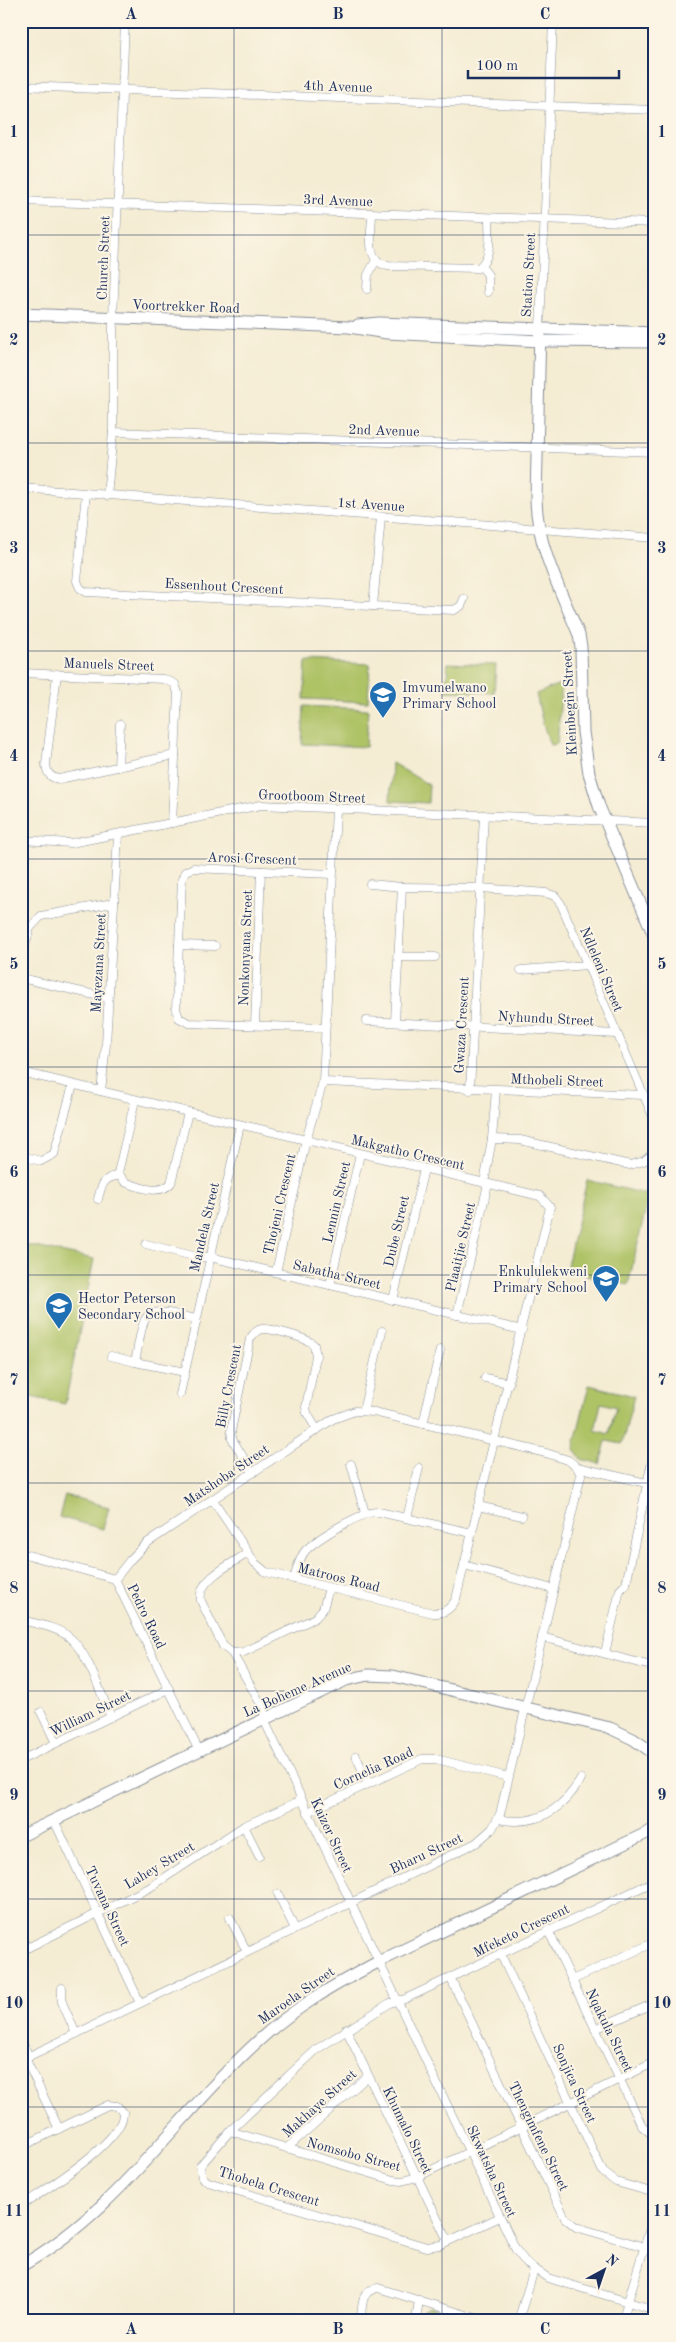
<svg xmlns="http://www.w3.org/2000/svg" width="676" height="2342" font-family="'Old Standard TT',serif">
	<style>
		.green { fill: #aec266; stroke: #647862; fill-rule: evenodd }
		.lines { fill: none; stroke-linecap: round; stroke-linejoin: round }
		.street-casing { stroke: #888e98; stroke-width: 9 }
		.secondary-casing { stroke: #888e98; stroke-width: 13 }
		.street { stroke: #fff; stroke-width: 8 }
		.secondary { stroke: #fff; stroke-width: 11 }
		.grid { fill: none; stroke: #1b2f5e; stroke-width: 1; stroke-opacity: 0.55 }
		.labels { text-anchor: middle; stroke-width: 4; stroke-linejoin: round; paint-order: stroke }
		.street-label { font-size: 14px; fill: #1b2f5e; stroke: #fcf5e5 }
		.poi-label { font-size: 14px; fill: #1b2f5e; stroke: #fcf5e5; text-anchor: start }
		.neatline { fill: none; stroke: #1b2f5e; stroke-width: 2 }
		.grid-label { font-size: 16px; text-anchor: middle; font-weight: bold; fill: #1b2f5e }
	</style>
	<rect width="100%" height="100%" fill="#fcf5e5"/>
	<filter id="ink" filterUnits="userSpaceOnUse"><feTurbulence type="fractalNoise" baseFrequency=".02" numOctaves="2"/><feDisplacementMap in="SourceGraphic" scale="10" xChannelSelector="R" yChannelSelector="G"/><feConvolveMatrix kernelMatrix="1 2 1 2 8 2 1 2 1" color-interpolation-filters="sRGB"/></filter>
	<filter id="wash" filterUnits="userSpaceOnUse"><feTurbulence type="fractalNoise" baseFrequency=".0096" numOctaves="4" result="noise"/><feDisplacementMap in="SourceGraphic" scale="20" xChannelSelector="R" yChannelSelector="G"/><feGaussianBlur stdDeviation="1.12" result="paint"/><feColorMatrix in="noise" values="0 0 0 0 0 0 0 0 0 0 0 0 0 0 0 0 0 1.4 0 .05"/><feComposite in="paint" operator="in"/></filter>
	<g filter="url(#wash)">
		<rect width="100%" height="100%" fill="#f4ecd3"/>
		<g class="green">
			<path d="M306,661L370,664L368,702L304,699Z"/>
			<path d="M448,663L496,665L494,693L446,691Z"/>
			<path d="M562,683L557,744L550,745L543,724L536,694Z"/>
			<path d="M304,706L368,709L366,747L302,744Z"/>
			<path d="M392,763L429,785L428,803L390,801Z"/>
			<path d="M587,1180L649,1195L628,1285L566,1270Z"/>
			<path d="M21,1244L94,1259L65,1404L21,1395Z"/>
			<path d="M589,1385L634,1396L622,1444L606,1441L600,1464L581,1459L575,1450V1442ZM601,1403L616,1407L609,1434L595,1430Z"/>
			<path d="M65,1495L109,1507L103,1529L59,1517Z"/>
			<path d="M430,2307L450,2314L454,2321H420L423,2310Z"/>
		</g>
	</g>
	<g filter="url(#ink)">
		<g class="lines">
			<defs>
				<g id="street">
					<path d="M21,86L655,110"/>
					<path d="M21,201L655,223"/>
					<path d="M372,213C372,232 364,261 388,266L478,268C493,258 489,233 489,218"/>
					<path d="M481,266L488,275V292"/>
					<path d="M367,289L368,275L376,260"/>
					<path d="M540,328L553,21"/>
					<path d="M113,432L655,452"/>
					<path d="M21,488L655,538"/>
					<path d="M86,494L77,581L80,588L86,592L454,610L461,606L464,599"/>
					<path d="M107,496L113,432V318L125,21"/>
					<path d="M373,606L381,517"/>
					<path d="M21,673L164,679L175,684L178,693L172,823"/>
					<path d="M57,674L46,764C46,772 50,778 59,779L175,755"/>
					<path d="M118,767L120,724"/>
					<path d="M21,840L71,843L261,805L655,823"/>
					<path d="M370,884L402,887"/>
					<path d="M179,945L215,946"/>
					<path d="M397,957H435"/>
					<path d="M21,959L30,928L41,916L113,903"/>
					<path d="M521,970L588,965"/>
					<path d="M21,978L108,998"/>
					<path d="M366,1021L616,1034"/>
					<path d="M395,1022L402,887L481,888L546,893L555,896L561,904L655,1121"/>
					<path d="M255,1025L261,871"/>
					<path d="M325,1028L189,1023L179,1018L176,1009L182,879L185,872L193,868L332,874"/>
					<path d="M21,1072L540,1196L550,1207L456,1599C451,1609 444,1614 433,1613L266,1572L255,1563L213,1500"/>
					<path d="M323,1082L643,1095"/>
					<path d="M470,1090L484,815"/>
					<path d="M101,1091L106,1044L118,835"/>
					<path d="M135,1100L118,1173L125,1182C139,1187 160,1196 171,1183L188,1112"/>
					<path d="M492,1139L520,1140L630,1165L644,1161L655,1152"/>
					<path d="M21,1156L41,1161L54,1154L73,1085"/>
					<path d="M484,1183L492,1139L496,1090"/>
					<path d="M98,1199C101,1186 104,1176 119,1176"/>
					<path d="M146,1244L197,1257H210L522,1330"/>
					<path d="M276,1272L306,1140L323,1082L336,809"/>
					<path d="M330,1285L360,1154"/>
					<path d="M393,1300L424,1169"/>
					<path d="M457,1315L488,1184"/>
					<path d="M111,1356L135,1362"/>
					<path d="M185,1372L135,1362C146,1307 140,1306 196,1319"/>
					<path d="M485,1378L509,1383"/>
					<path d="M180,1394L240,1125"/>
					<path d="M363,1411L382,1331"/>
					<path d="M423,1424L440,1350"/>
					<path d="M351,1464L365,1513"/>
					<path d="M253,1473L232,1439L231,1431L250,1339C253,1334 256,1330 262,1329C271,1328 308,1338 314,1345L316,1356L306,1407L307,1413L317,1430"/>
					<path d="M478,1506L522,1516"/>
					<path d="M407,1518L419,1468"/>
					<path d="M21,1553L115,1579L199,1751"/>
					<path d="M248,1553C233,1563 196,1580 201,1601L223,1646L232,1653L244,1652L315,1618L323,1609L329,1588"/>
					<path d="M464,1565L553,1589"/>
					<path d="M115,1579L130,1560L147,1543L333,1419L355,1411L374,1412L546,1453L568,1460L577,1467L655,1485"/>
					<path d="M294,1579C297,1570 299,1557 306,1550C318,1538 363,1510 379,1512L472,1533"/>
					<path d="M21,1620C37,1624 57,1627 69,1637C88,1652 101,1695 111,1717"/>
					<path d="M542,1637L655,1667"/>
					<path d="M232,1653L263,1708L267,1726L516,2250L527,2264L548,2278L655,2310"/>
					<path d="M605,1653L620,1590L626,1584L655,1447"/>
					<path d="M41,1712L56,1743"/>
					<path d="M356,1756L368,1783"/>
					<path d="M21,1760L169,1689"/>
					<path d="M308,1812L422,1759H436L508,1777"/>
					<path d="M498,1819C535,1827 562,1811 581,1779"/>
					<path d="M54,1820L140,2003"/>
					<path d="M244,1826L259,1856"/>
					<path d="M278,1894L295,1929"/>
					<path d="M230,1918L247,1952"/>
					<path d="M548,1930L642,2126L655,2137"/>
					<path d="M21,1936L27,1948"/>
					<path d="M21,1951L149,1888L244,1826L302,1800"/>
					<path d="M500,1953L603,2172L616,2182L655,2193"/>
					<path d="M450,1977L565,2218L576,2227L655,2250"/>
					<path d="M572,1980L655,1942"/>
					<path d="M62,1988V2002L76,2034"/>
					<path d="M346,2029L448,2241"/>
					<path d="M595,2029L655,2003"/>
					<path d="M21,2040L29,2057"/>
					<path d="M25,2058L59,2129"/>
					<path d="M21,2060L476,1843L492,1829L500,1814L581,1475L577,1467"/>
					<path d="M230,2131L393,2180L402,2181L417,2177L655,2062"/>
					<path d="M21,2147L108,2105L117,2106L123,2112C126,2140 43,2191 21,2206"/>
					<path d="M287,2148L368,2076"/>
					<path d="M500,2217L440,2245L427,2247L208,2182L202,2177L200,2166L230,2131L317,2049L390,2003L405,1999L655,1881"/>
					<path d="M361,2321C362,2307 360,2290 378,2288L486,2321"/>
					<path d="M416,2321L419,2300"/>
					<path d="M518,2321L534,2270"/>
					<path d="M622,2321L655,2212"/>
				</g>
				<g id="secondary">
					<path d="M21,314L349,327L387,333L540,341L655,342"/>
					<path d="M358,325L379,323L655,333"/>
					<path d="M540,328L536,499C537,547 561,591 579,635L581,647L583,732L589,773L599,806L655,938"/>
					<path d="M21,1836L346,1680L368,1675L393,1676L610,1728L633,1739L655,1754"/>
					<path d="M21,2266C118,2211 176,2116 256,2043C292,2009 334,1985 378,1962L655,1829"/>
				</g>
			</defs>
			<use href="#street" class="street-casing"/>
			<use href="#secondary" class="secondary-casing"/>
			<use href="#street" class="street"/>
			<use href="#secondary" class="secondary"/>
		</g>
	</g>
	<path class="grid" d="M234,21V2321M442,21V2321M21,235H655M21,443H655M21,651H655M21,859H655M21,1067H655M21,1275H655M21,1483H655M21,1691H655M21,1899H655M21,2107H655"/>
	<defs>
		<symbol id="school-pin" viewBox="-11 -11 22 30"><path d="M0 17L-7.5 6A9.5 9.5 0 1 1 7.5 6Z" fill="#1f6fb2" stroke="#fcf5e5"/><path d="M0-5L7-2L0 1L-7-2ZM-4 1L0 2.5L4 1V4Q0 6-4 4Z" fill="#fff"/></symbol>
	</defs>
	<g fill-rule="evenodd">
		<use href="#school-pin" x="367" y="679" width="32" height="43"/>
		<use href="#school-pin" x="590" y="1263" width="32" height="43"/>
		<use href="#school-pin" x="43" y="1290" width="32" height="43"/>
	</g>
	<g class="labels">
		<g class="street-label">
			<text transform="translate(338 86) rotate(2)" y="5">4th Avenue</text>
			<text transform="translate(338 200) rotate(2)" y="5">3rd Avenue</text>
			<text transform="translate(103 258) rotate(-88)" y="5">Church Street</text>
			<text transform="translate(528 275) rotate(-87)" y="5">Station Street</text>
			<text transform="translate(186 306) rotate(2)" y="5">Voortrekker Road</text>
			<text transform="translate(384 430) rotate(2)" y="5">2nd Avenue</text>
			<text transform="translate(371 504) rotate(4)" y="5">1st Avenue</text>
			<text transform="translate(224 586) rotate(3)" y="5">Essenhout Crescent</text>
			<text transform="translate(109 664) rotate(2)" y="5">Manuels Street</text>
			<text transform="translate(569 703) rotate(-93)" y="5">Kleinbegin Street</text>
			<text transform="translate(312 796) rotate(2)" y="5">Grootboom Street</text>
			<text transform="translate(252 858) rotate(2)" y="5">Arosi Crescent</text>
			<text transform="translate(245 948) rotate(-88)" y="5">Nonkonyana Street</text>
			<text transform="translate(98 963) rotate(-87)" y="5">Mayezana Street</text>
			<text transform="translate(602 969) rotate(67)" y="5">Ndleleni Street</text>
			<text transform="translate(546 1018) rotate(3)" y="5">Nyhundu Street</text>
			<text transform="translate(461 1025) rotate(-87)" y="5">Gwaza Crescent</text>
			<text transform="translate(557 1080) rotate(2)" y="5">Mthobeli Street</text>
			<text transform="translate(408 1152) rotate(13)" y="5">Makgatho Crescent</text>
			<text transform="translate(336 1202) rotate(-77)" y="5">Lennin Street</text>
			<text transform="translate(279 1204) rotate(-77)" y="5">Thojeni Crescent</text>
			<text transform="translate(204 1227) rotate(-77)" y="5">Mandela Street</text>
			<text transform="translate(396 1231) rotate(-77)" y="5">Dube Street</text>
			<text transform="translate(460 1247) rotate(-77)" y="5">Plaaitjie Street</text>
			<text transform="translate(337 1274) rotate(13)" y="5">Sabatha Street</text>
			<text transform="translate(228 1386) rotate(-79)" y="5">Billy Crescent</text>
			<text transform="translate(226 1475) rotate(-34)" y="5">Matshoba Street</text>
			<text transform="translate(339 1577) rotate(14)" y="5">Matroos Road</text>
			<text transform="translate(147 1616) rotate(64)" y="5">Pedro Road</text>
			<text transform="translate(297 1689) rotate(-24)" y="5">La Boheme Avenue</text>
			<text transform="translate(90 1713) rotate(-26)" y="5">William Street</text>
			<text transform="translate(373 1768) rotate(-24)" y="5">Cornelia Road</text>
			<text transform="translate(332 1835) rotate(65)" y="5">Kaizer Street</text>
			<text transform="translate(426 1853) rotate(-25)" y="5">Bharu Street</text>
			<text transform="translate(159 1865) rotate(-31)" y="5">Lahey Street</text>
			<text transform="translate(108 1906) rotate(65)" y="5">Tuvana Street</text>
			<text transform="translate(521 1930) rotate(-26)" y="5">Mfeketo Crescent</text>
			<text transform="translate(296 1995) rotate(-35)" y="5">Maroela Street</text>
			<text transform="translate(610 2030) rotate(64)" y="5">Nqakula Street</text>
			<text transform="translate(575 2083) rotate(65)" y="5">Sonjica Street</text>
			<text transform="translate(319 2103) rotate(-42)" y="5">Makhaye Street</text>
			<text transform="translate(408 2130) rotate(64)" y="5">Khumalo Street</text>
			<text transform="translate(539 2136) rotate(64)" y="5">Thengimfene Street</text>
			<text transform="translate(354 2154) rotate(15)" y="5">Nomsobo Street</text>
			<text transform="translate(492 2171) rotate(65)" y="5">Skwatsha Street</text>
			<text transform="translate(269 2186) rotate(17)" y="5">Thobela Crescent</text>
		</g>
		<g class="poi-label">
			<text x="402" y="692">Imvumelwano<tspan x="402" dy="16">Primary School</tspan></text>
			<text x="587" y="1276" text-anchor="end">Enkululekweni<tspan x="587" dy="16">Primary School</tspan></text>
			<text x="78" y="1303">Hector Peterson<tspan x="78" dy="16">Secondary School</tspan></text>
		</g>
	</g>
	<rect width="676" height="2342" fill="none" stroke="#fcf5e5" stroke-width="55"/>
	<g transform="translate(604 2270) rotate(40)" stroke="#fcf5e5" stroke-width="4" paint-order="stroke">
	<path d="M0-4L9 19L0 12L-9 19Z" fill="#1b2f5e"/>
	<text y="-8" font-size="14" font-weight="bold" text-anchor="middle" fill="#1b2f5e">N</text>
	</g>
	<path d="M468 70v8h151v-8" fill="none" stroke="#1b2f5e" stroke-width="2.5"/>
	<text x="476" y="70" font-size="15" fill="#1b2f5e" stroke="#fcf5e5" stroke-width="4" paint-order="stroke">100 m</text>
	<rect x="28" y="28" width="620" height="2286" class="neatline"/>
	<g class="grid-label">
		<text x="131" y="19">A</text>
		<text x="338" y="19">B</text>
		<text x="545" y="19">C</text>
		<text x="14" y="137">1</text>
		<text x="662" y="137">1</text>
		<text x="14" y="345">2</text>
		<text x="662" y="345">2</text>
		<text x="14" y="553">3</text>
		<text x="662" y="553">3</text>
		<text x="14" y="761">4</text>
		<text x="662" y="761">4</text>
		<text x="14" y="969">5</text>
		<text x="662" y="969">5</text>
		<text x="14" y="1177">6</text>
		<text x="662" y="1177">6</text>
		<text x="14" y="1385">7</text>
		<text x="662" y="1385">7</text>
		<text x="14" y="1593">8</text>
		<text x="662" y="1593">8</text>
		<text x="14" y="1800">9</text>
		<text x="662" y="1800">9</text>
		<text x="14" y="2008">10</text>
		<text x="662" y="2008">10</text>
		<text x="14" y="2216">11</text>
		<text x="662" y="2216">11</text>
		<text x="131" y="2334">A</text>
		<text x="338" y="2334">B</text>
		<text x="545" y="2334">C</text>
	</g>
</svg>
